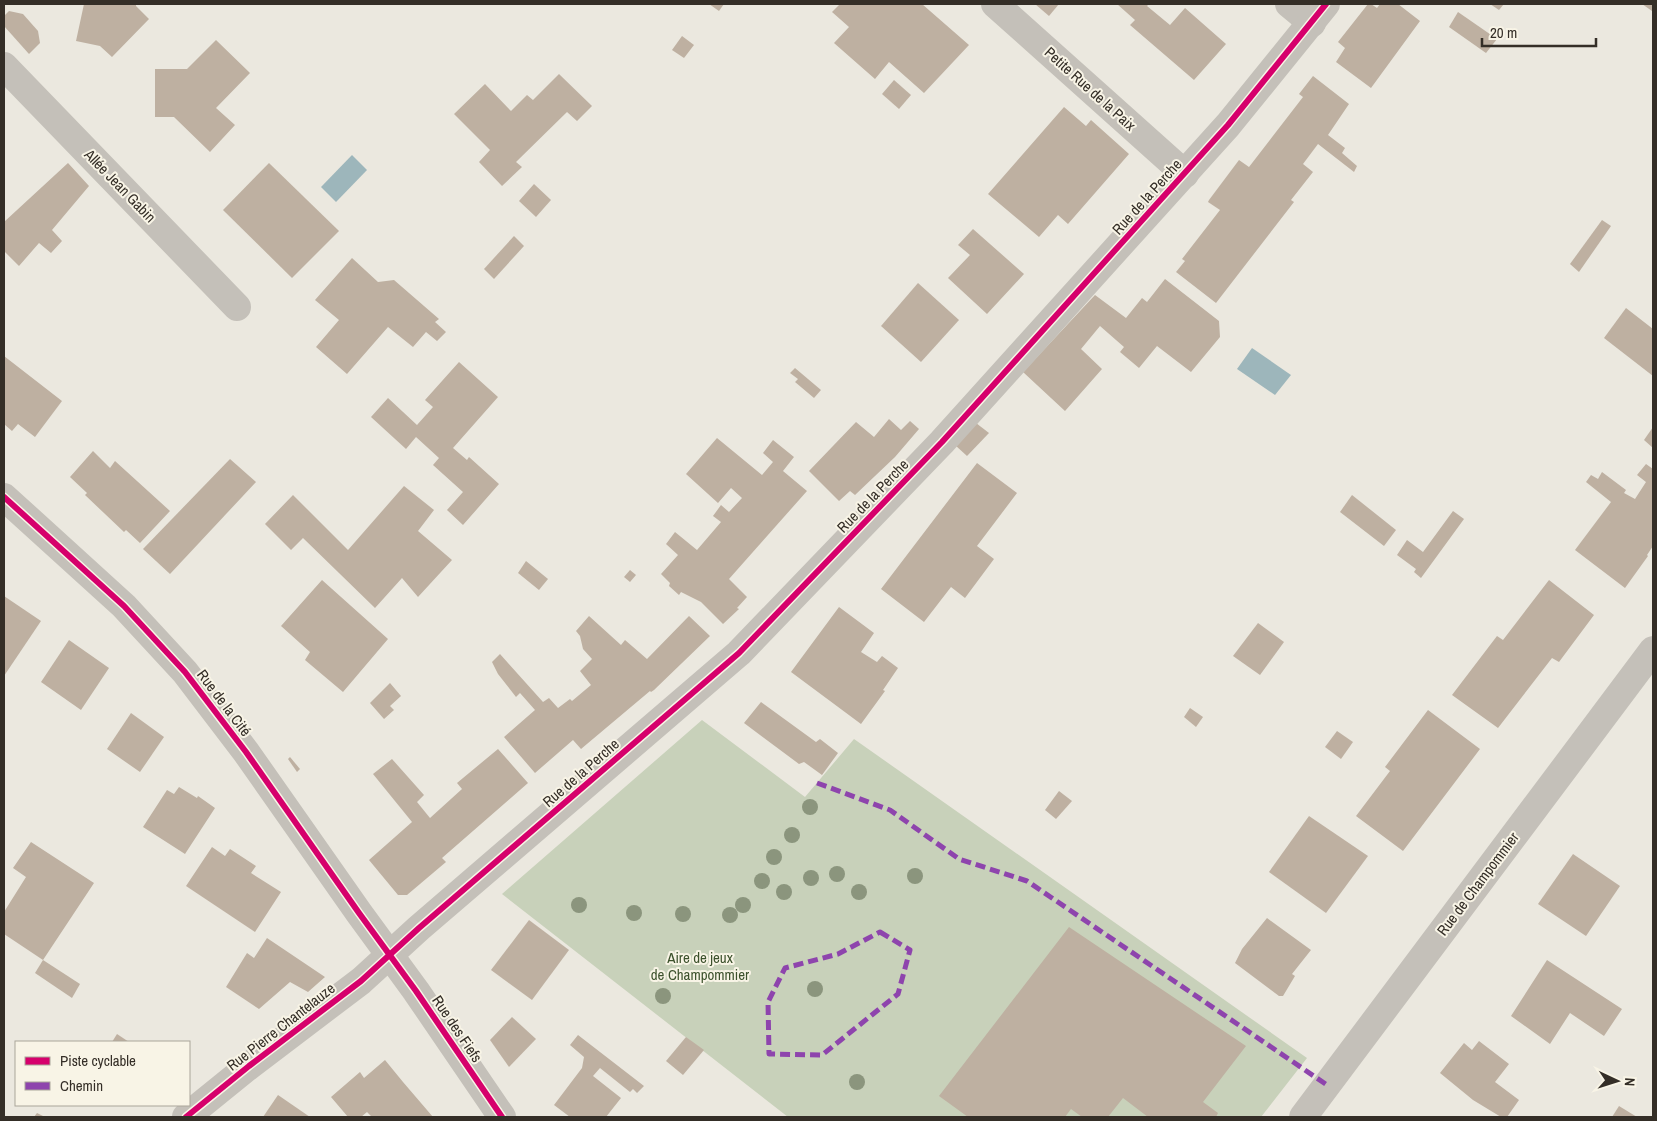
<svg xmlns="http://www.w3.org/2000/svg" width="1657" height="1121" font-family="'Archivo Narrow',sans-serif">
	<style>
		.green { fill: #c8d1ba }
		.water { fill: #9db6bb }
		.building { fill: #beb0a1 }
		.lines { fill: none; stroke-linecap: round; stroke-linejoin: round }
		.minor { stroke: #c4c0b9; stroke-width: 28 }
		.quiet { stroke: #8e44ad; stroke-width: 5; stroke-dasharray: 10 5; stroke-linecap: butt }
		.cycleway-casing { stroke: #f8f4e6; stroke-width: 9 }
		.cycleway { stroke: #d6006c; stroke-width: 6 }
		.tree { fill: #8b957d }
		.labels { text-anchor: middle; stroke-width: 4; stroke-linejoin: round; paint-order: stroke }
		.street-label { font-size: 15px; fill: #342e27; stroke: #f8f4e6 }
		.park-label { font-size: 15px; fill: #3c512c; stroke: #f8f4e6 }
	</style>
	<rect width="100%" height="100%" fill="#ebe8df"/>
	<path class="green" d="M702,720L805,797L854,739L1307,1058L1261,1117H788L502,894Z"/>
	<g class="water">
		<path d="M352,155L367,170L336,202L321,187Z"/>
		<path d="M1252,348L1291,375L1275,395L1237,369Z"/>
	</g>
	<g class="building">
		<path d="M84,4H136V6L149,19L112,57L100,46L76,41Z"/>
		<path d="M709,4H724L719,11Z"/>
		<path d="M840,4H922L969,45L924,93L889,62L875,79L834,43L849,27L832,12Z"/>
		<path d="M1035,4H1059L1049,16Z"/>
		<path d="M1117,4H1149L1147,6L1170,25L1185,8L1226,44L1194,80L1130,25L1135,20Z"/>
		<path d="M1368,4H1371L1377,8L1380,4H1398L1420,21L1371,88L1336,62L1345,48L1338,42Z"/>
		<path d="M1490,4H1504L1499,10Z"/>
		<path d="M1642,4H1653V8L1652,11Z"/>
		<path d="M9,11L23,14L38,31L40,43L29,54L4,26V16Z"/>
		<path d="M1458,12L1497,39L1486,53L1449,27Z"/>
		<path d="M682,36L694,45L684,58L672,50Z"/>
		<path d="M216,40L250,73L216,108L235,125L210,152L174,117H155V69H187Z"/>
		<path d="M559,74L592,106L577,121L567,112L516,162L522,167L502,186L479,162L490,150L454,114L485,84L511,111L527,95L533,100Z"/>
		<path d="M1313,76L1349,104L1328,135L1345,148L1342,153L1357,166L1354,172L1318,144L1303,164L1313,172L1291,200L1294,202L1216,303L1176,272L1185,261L1182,259L1220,210L1208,202L1209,200L1239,160L1249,167L1303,97L1299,94Z"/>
		<path d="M894,80L911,95L899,109L882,94Z"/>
		<path d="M1064,107L1086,126L1091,120L1129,154L1068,224L1058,215L1039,237L988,194Z"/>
		<path d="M68,163L89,186L52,230L62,241L51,253L39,243L19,266L4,251V222Z"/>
		<path d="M269,163L339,231L292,278L223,210Z"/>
		<path d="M534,184L551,200L536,217L519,201Z"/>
		<path d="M1602,220L1611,226L1579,272L1570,264Z"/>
		<path d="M973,229L1024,274L987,314L948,278L970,255L958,245Z"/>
		<path d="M514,236L524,246L494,279L484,269Z"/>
		<path d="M352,258L378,282L394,280L439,319L435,322L446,332L437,341L426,332L413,347L388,327L347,374L316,347L339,320L315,300Z"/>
		<path d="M1165,279L1219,321L1220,337L1191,372L1157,346L1139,368L1120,352L1124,347L1100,326L1081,349L1102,369L1065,411L1023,372L1095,295L1126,318L1142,298L1147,302Z"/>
		<path d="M918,283L959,320L921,362L881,326Z"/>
		<path d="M1626,308L1653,329V376L1604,338Z"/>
		<path d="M4,356L62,401L35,437L18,424L12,431L4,424Z"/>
		<path d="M459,362L498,397L453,448L467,460L469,457L499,484L463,525L447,510L463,492L433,465L439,458L416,437L406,449L371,417L388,398L417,425L433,407L425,400Z"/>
		<path d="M795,368L821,390L814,398L795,382L798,379L790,373Z"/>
		<path d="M889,419L901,430L910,421L919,429L895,457L855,495L850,491L839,501L809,471L856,422L874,437Z"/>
		<path d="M976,423L989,433L967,456L955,445Z"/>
		<path d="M1653,427V448L1644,440Z"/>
		<path d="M717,438L762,475L773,462L763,453L773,440L794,457L783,471L807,491L729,579L747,597L737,608L739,609L723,624L701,602L681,592L679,595L669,586L670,583L661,574L678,555L666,544L675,532L697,550L721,522L713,516L721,505L729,512L742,498L731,488L718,503L686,474Z"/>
		<path d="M93,451L110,468L115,461L170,511L140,543L126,530L124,532L85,495L87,493L70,477Z"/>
		<path d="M230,459L256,482L170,574L143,549Z"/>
		<path d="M977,463L1017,493L977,546L994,559L965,598L951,587L924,622L881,589Z"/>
		<path d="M1646,464L1653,469V546L1647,555L1648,556L1625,588L1575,550L1611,502L1586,482L1591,475L1598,479L1602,472L1626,490L1624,493L1635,499L1646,482L1637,475Z"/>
		<path d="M404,486L434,510L418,531L452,560L418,597L402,578L375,608L303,538L291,550L265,524L293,495L348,550Z"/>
		<path d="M1352,495L1396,530L1384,546L1340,512Z"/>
		<path d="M1453,511L1464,519L1421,578L1414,572L1416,569L1397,555L1407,540L1423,552Z"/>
		<path d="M526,561L548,579L539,590L518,573Z"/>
		<path d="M630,570L636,575L630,582L624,577Z"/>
		<path d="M322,580L388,639L343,692L305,660L310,652L281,626Z"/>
		<path d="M1549,580L1594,615L1559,662L1552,658L1498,728L1452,695L1497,636L1503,640Z"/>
		<path d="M4,596L41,621L4,676Z"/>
		<path d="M839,607L874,633L861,652L877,662L882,656L898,668L883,690L885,691L861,724L791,672Z"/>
		<path d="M589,616L621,645L625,640L647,659L689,616L710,636L654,690L651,692L650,691L581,749L573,740L535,773L504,737L535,710L520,693L516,697L498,674L492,662L500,654L543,702L549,698L558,708L570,699L572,701L591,685L580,671L592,659L583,649L580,636L576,631Z"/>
		<path d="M1258,623L1284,642L1260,675L1233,656Z"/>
		<path d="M69,640L109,668L81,710L41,682Z"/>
		<path d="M390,683L401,696L390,706L394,710L384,719L370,703Z"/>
		<path d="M761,702L816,742L820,739L838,753L822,775L804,762L799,764L744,723Z"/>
		<path d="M1190,708L1203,717L1196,727L1184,717Z"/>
		<path d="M1428,710L1480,749L1403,851L1356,816L1390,771L1385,767Z"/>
		<path d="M131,713L164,737L140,772L107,749Z"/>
		<path d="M1337,731L1353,742L1341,759L1325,747Z"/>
		<path d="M498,749L528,783L442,858L446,862L407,895H398L369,860L412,822L373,774L392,759L424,795L417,802L430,818L462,789L457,783Z"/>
		<path d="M290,757L300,769L297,772L288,759Z"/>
		<path d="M179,787L197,798L198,796L215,808L185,854L143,827L167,790L174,794Z"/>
		<path d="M1059,791L1072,801L1056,819L1045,810Z"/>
		<path d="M1309,816L1368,856L1326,913L1269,872Z"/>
		<path d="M31,842L94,883L43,960L4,934V912L26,877L13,868Z"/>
		<path d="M212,847L225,856L230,849L256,866L251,873L281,892L255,932L186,886Z"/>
		<path d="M1573,854L1620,886L1586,936L1538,904Z"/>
		<path d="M1267,918L1311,950L1292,974L1295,976L1283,996H1279L1235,963L1242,949Z"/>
		<path d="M529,920L569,950L532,1000L491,970Z"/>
		<path d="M1069,927L1246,1046L1203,1102L1218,1113L1216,1117H1148L1123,1098L1108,1117H1082L1071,1109L1065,1117H968L939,1096Z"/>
		<path d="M267,938L325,977L308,992L290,982L259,1009L226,987L247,953L254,958Z"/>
		<path d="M43,960L80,984L72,998L35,973Z"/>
		<path d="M1547,960L1622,1009L1604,1036L1570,1013L1550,1044L1511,1016Z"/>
		<path d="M512,1017L536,1039L509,1067L490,1040Z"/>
		<path d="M117,1034L129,1042H112Z"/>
		<path d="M578,1035L644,1086L637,1093L633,1089L630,1092L600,1068L593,1076L621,1098L606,1117H570L554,1105L582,1068L584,1057L570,1045Z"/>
		<path d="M686,1037L704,1050L683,1075L666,1061Z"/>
		<path d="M1479,1041L1509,1064L1495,1082L1519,1100L1507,1117H1501L1473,1100L1440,1073L1464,1043L1472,1050Z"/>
		<path d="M385,1060L403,1082L433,1117H372L367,1112L361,1117H348L331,1097L360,1072L364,1078Z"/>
		<path d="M278,1095L310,1117H263Z"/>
		<path d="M1619,1106L1637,1117H1612Z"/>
		<path d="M37,1113L45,1117H34Z"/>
	</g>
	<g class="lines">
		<g class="minor">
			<path d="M995,4L1185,174"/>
			<path d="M1289,4L1312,23"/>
			<path d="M4,66L237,307"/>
			<path d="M4,497L124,606L185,672L246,752L359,913L416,991L502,1117"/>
			<path d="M186,1117L249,1066L361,981L419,928L739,653L942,442L1228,125L1326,4"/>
			<path d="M1303,1117L1653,650"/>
		</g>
		<g class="quiet">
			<path d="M817,783L890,810L959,859L1027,881L1327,1085"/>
			<path d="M880,932L910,950L898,994L822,1055L769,1054L768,1002L785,968L838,954Z"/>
		</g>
		<defs>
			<g id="cycleway">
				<path d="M4,497L124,606L185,672L246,752L359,913L416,991L502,1117"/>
				<path d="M186,1117L249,1066L361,981L419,928L739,653L942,442L1228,125L1326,4"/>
			</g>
		</defs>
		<use href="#cycleway" class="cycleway-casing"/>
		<use href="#cycleway" class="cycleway"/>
	</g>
	<g class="tree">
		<circle cx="810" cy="807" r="8"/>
		<circle cx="792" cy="835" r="8"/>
		<circle cx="774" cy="857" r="8"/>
		<circle cx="837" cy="874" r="8"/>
		<circle cx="915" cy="876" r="8"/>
		<circle cx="811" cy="878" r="8"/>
		<circle cx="762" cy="881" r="8"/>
		<circle cx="784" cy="892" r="8"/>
		<circle cx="859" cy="892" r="8"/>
		<circle cx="579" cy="905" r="8"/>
		<circle cx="743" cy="905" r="8"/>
		<circle cx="634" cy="913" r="8"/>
		<circle cx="683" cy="914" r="8"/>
		<circle cx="730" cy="915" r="8"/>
		<circle cx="815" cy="989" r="8"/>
		<circle cx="663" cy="996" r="8"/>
		<circle cx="857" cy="1082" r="8"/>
	</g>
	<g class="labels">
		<g class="street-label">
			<text transform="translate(1090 89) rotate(42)" y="5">Petite Rue de la Paix</text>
			<text transform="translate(120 186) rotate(46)" y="5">Allée Jean Gabin</text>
			<text transform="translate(1147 197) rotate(-48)" y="5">Rue de la Perche</text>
			<text transform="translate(873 496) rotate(-46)" y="5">Rue de la Perche</text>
			<text transform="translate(224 703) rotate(53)" y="5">Rue de la Cité</text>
			<text transform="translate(581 773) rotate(-41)" y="5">Rue de la Perche</text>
			<text transform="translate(1478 884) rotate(-53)" y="5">Rue de Champommier</text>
			<text transform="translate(281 1027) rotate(-38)" y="5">Rue Pierre Chantelauze</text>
			<text transform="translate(457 1029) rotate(56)" y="5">Rue des Fiefs</text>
		</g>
		<g class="park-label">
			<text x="700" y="963">Aire de jeux<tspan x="700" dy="17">de Champommier</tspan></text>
		</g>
	</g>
	<rect width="1657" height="1121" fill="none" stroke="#342e27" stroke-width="10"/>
	<rect x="15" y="1041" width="175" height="65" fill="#f8f4e6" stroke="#aaa59a"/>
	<rect x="25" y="1057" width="25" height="8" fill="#d6006c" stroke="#aaa59a"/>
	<text x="60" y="1066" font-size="15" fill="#342e27">Piste cyclable</text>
	<rect x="25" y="1082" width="25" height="8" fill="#8e44ad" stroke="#aaa59a"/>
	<text x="60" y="1091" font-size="15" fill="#342e27">Chemin</text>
	<g transform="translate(1617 1081) rotate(94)" stroke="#f8f4e6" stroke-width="4" paint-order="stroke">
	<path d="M0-4L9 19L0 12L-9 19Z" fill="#342e27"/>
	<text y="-8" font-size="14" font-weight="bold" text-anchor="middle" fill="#342e27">N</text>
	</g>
	<path d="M1482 38v8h114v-8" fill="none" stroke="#342e27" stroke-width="2.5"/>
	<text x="1490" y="38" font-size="15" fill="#342e27" stroke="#f8f4e6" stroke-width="4" paint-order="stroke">20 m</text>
</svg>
